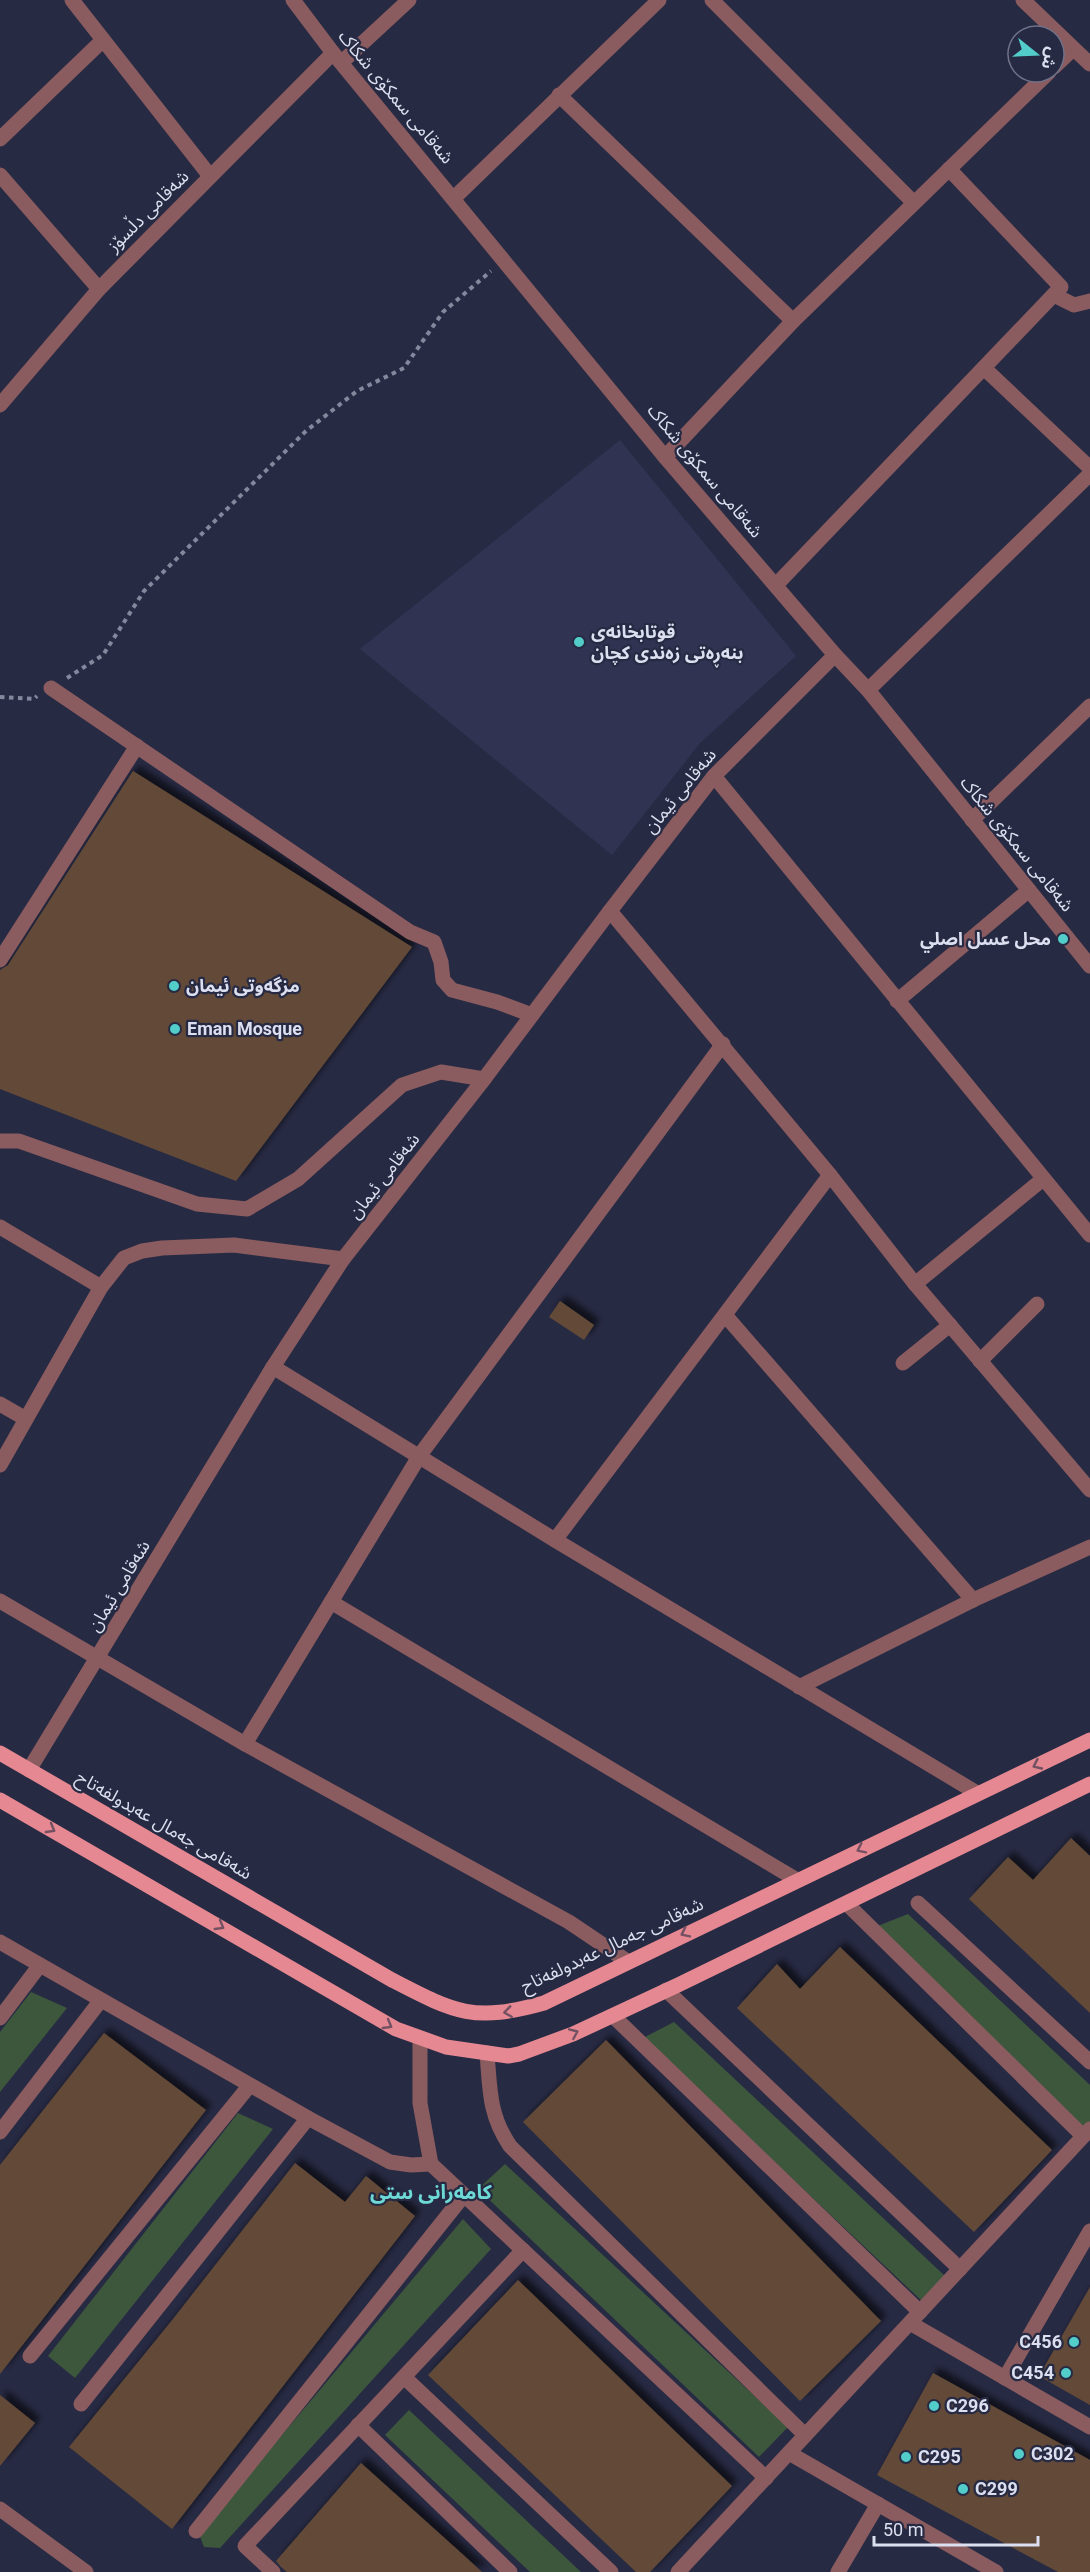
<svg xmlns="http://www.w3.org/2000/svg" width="1090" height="2572" font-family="Roboto,'Noto Sans Arabic',sans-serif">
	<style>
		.built { fill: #303452 }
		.green { fill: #3d573c }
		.building { fill: #624a37; filter: url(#shadow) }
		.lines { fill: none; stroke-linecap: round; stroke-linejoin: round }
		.path { stroke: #85889d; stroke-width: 4; stroke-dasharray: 4.5 4.5; stroke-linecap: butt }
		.minor { stroke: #8a5c5f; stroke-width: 15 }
		.major { stroke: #e58891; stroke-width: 15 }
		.oneway { stroke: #735062 }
		.poi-dot { fill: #53cdc9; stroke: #272a43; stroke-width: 2 }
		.labels { text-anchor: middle; stroke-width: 4.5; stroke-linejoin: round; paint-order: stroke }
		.street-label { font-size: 18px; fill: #dcdfef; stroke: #272a43 }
		.poi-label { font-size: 18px; font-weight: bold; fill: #dcdfef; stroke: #272a43; text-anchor: start }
		.neighbourhood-label { font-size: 20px; font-weight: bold; fill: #6edad6; stroke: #272a43 }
	</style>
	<defs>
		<filter id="shadow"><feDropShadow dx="5.5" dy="-5.5" stdDeviation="3" flood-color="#0009"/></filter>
	</defs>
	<rect width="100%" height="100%" fill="#272a43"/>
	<path class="built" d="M620,440L796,656L700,743L612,855L360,649Z"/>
	<g class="green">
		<path d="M908,1914L1090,2085V2126L1086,2130L870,1929Z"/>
		<path d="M31,1992L67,2008L0,2092V2032Z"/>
		<path d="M674,2022L946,2277L923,2302L643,2038Z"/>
		<path d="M238,2113L273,2129L75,2378L48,2356Z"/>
		<path d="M505,2164L788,2427L759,2457L478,2189Z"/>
		<path d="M463,2219L491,2249L220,2548L204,2547L199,2534Z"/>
		<path d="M409,2410L581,2572H530L385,2435Z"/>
	</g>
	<g class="building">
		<path d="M133,771L412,947L236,1181L0,1089V970L8,965Z"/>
		<path d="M560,1301L594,1325L584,1340L549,1317Z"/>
		<path d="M1071,1838L1090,1856V2013L969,1899L1008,1857L1033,1880Z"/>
		<path d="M840,1947L1052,2150L974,2232L737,2008L777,1964L800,1989Z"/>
		<path d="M104,2033L206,2110L0,2374V2165Z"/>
		<path d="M606,2040L881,2321L800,2401L523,2122Z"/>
		<path d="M295,2163L345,2202L366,2176L415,2216L172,2529L69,2447L173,2319Z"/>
		<path d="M518,2280L732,2486L650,2572H636L428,2375Z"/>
		<path d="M1090,2287V2405L1039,2376Z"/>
		<path d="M933,2373L1090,2460V2572H1058L877,2475Z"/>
		<path d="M0,2395L35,2423L0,2466Z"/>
		<path d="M361,2463L459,2551L482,2572H287L281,2567L276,2561Z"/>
	</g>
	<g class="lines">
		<g class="path">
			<path d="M67,678L103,655L144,591L306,431L357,391L404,368L443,312L491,271"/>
			<path d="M0,697L34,699L37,696"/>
		</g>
		<g class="minor">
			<path d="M72,0L210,176"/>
			<path d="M293,0L333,53L665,457L835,655L868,690L1090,966"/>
			<path d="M712,0L914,203"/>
			<path d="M1023,0L1090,64"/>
			<path d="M342,62L409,0"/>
			<path d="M1054,67L1073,49"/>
			<path d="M559,95L793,321"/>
			<path d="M0,139L103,40"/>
			<path d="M0,175L99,289"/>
			<path d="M454,198L659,0"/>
			<path d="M1054,295L1074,305L1090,301"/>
			<path d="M985,369L1090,468"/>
			<path d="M0,405L99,289L333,53"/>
			<path d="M665,457L793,321L1049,72"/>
			<path d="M776,585L1061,287L949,169"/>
			<path d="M51,688L410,932L434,942L441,962L443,980L452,990L497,1002L532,1015"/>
			<path d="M868,690L1090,474"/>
			<path d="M714,776L1090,1235"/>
			<path d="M972,820L1090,706"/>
			<path d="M610,911L830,1175L915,1284L1090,1490"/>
			<path d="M0,960L137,746"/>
			<path d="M897,1001L1029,890"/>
			<path d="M0,1141H19L197,1204L247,1209L298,1179L402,1085L441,1072L484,1079"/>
			<path d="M0,1227L101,1287L0,1465"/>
			<path d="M915,1284L1043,1179"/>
			<path d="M101,1287L124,1258L142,1251L162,1248L234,1245L343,1259"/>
			<path d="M725,1315L973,1600"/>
			<path d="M980,1361L1037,1304"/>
			<path d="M903,1363L950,1325"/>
			<path d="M273,1367L555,1540L977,1793"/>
			<path d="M0,1404L26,1419"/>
			<path d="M555,1540L830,1175"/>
			<path d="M0,1601L245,1744L569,1922L627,1961"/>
			<path d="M331,1602L797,1880"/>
			<path d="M799,1687L973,1600L1090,1547"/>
			<path d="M245,1744L420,1455L723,1044"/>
			<path d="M29,1770L273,1367L343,1259L484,1079L610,911L714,776L835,655"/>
			<path d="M918,1903L1090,2062"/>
			<path d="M847,1904L1083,2136"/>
			<path d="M0,1942L308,2118L390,2162L411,2165L431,2164L766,2478"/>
			<path d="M666,1990L960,2269"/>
			<path d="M613,2016L920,2312"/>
			<path d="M0,2018L40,1965"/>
			<path d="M420,2039V2103L431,2164"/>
			<path d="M487,2053C490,2090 489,2115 510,2146L805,2435"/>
			<path d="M0,2132L101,2000"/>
			<path d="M910,2323L1090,2427"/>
			<path d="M30,2356L250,2085"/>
			<path d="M404,2377L611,2572"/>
			<path d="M1005,2378L1090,2231"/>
			<path d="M81,2404L308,2118"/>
			<path d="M358,2425L510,2572"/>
			<path d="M789,2453L996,2572"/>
			<path d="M0,2509L86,2572"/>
			<path d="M196,2531L464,2195"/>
			<path d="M273,2572L245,2546L523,2250"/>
			<path d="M678,2572L1090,2129"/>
			<path d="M838,2572L878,2504"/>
		</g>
		<g class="major">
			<path d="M0,1753L392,1980C454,2012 473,2023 544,2003L1090,1740"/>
			<path d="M0,1800L396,2029L446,2047L508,2056L519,2054L573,2034L678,1985L1090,1784"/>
		</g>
	</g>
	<defs><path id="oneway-chevron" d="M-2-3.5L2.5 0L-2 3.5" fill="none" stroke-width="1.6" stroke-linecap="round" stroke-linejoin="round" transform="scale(1.5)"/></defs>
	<g class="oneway">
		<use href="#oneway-chevron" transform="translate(1037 1765) rotate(155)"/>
		<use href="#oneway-chevron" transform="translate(51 1829) rotate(30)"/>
		<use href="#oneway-chevron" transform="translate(861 1849) rotate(154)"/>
		<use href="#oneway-chevron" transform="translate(220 1926) rotate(30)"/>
		<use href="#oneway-chevron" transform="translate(685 1933) rotate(154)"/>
		<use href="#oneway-chevron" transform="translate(508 2012) rotate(172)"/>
		<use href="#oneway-chevron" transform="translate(388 2025) rotate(30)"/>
		<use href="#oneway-chevron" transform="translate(574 2033) rotate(-23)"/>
	</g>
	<g class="poi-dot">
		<circle cx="579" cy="642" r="6"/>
		<circle cx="1063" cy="939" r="6"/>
		<circle cx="174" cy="986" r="6"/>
		<circle cx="175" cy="1029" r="6"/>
		<circle cx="1074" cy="2342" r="6"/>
		<circle cx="1066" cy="2373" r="6"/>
		<circle cx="934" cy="2406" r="6"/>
		<circle cx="1019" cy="2454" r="6"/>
		<circle cx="906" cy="2457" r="6"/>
		<circle cx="963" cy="2489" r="6"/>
	</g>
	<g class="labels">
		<g class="street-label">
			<text transform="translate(396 97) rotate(50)" y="6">شەقامی سمکۆی شکاک</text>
			<text transform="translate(148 211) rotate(-45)" y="6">شەقامی دڵسۆز</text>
			<text transform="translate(705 471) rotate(50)" y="6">شەقامی سمکۆی شکاک</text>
			<text transform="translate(680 791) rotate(-51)" y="6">شەقامی ئیمان</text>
			<text transform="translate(1017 844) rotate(51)" y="6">شەقامی سمکۆی شکاک</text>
			<text transform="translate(384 1176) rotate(-52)" y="6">شەقامی ئیمان</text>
			<text transform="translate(119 1586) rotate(-59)" y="6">شەقامی ئیمان</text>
			<text transform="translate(164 1825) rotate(30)" y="6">شەقامی جەمال عەبدولفەتاح</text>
			<text transform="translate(612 1945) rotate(-25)" y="6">شەقامی جەمال عەبدولفەتاح</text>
		</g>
		<g class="poi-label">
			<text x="591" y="638">قوتابخانەی<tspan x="591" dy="21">بنەڕەتی زەندی کچان</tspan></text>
			<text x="1051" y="945" text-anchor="end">محل عسل اصلي</text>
			<text x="186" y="992">مزگەوتی ئیمان</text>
			<text x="187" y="1035">Eman Mosque</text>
			<text x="1062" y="2348" text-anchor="end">C456</text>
			<text x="1054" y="2379" text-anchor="end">C454</text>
			<text x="946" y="2412">C296</text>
			<text x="1031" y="2460">C302</text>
			<text x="918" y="2463">C295</text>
			<text x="975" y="2495">C299</text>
		</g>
		<g class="neighbourhood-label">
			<text x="431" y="2199">كامه‌رانی ستی</text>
		</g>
	</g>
	<g transform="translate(1036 54) rotate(108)"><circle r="28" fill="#272a43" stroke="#6f7288" stroke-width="1.5"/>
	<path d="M0-4.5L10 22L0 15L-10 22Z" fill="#53cdc9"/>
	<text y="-9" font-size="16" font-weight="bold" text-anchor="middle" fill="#dcdfef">ش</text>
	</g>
	<path d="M874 2536v9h164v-9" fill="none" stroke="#dcdfef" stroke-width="3"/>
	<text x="883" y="2536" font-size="18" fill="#dcdfef" stroke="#272a43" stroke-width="4.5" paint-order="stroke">50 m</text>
</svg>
